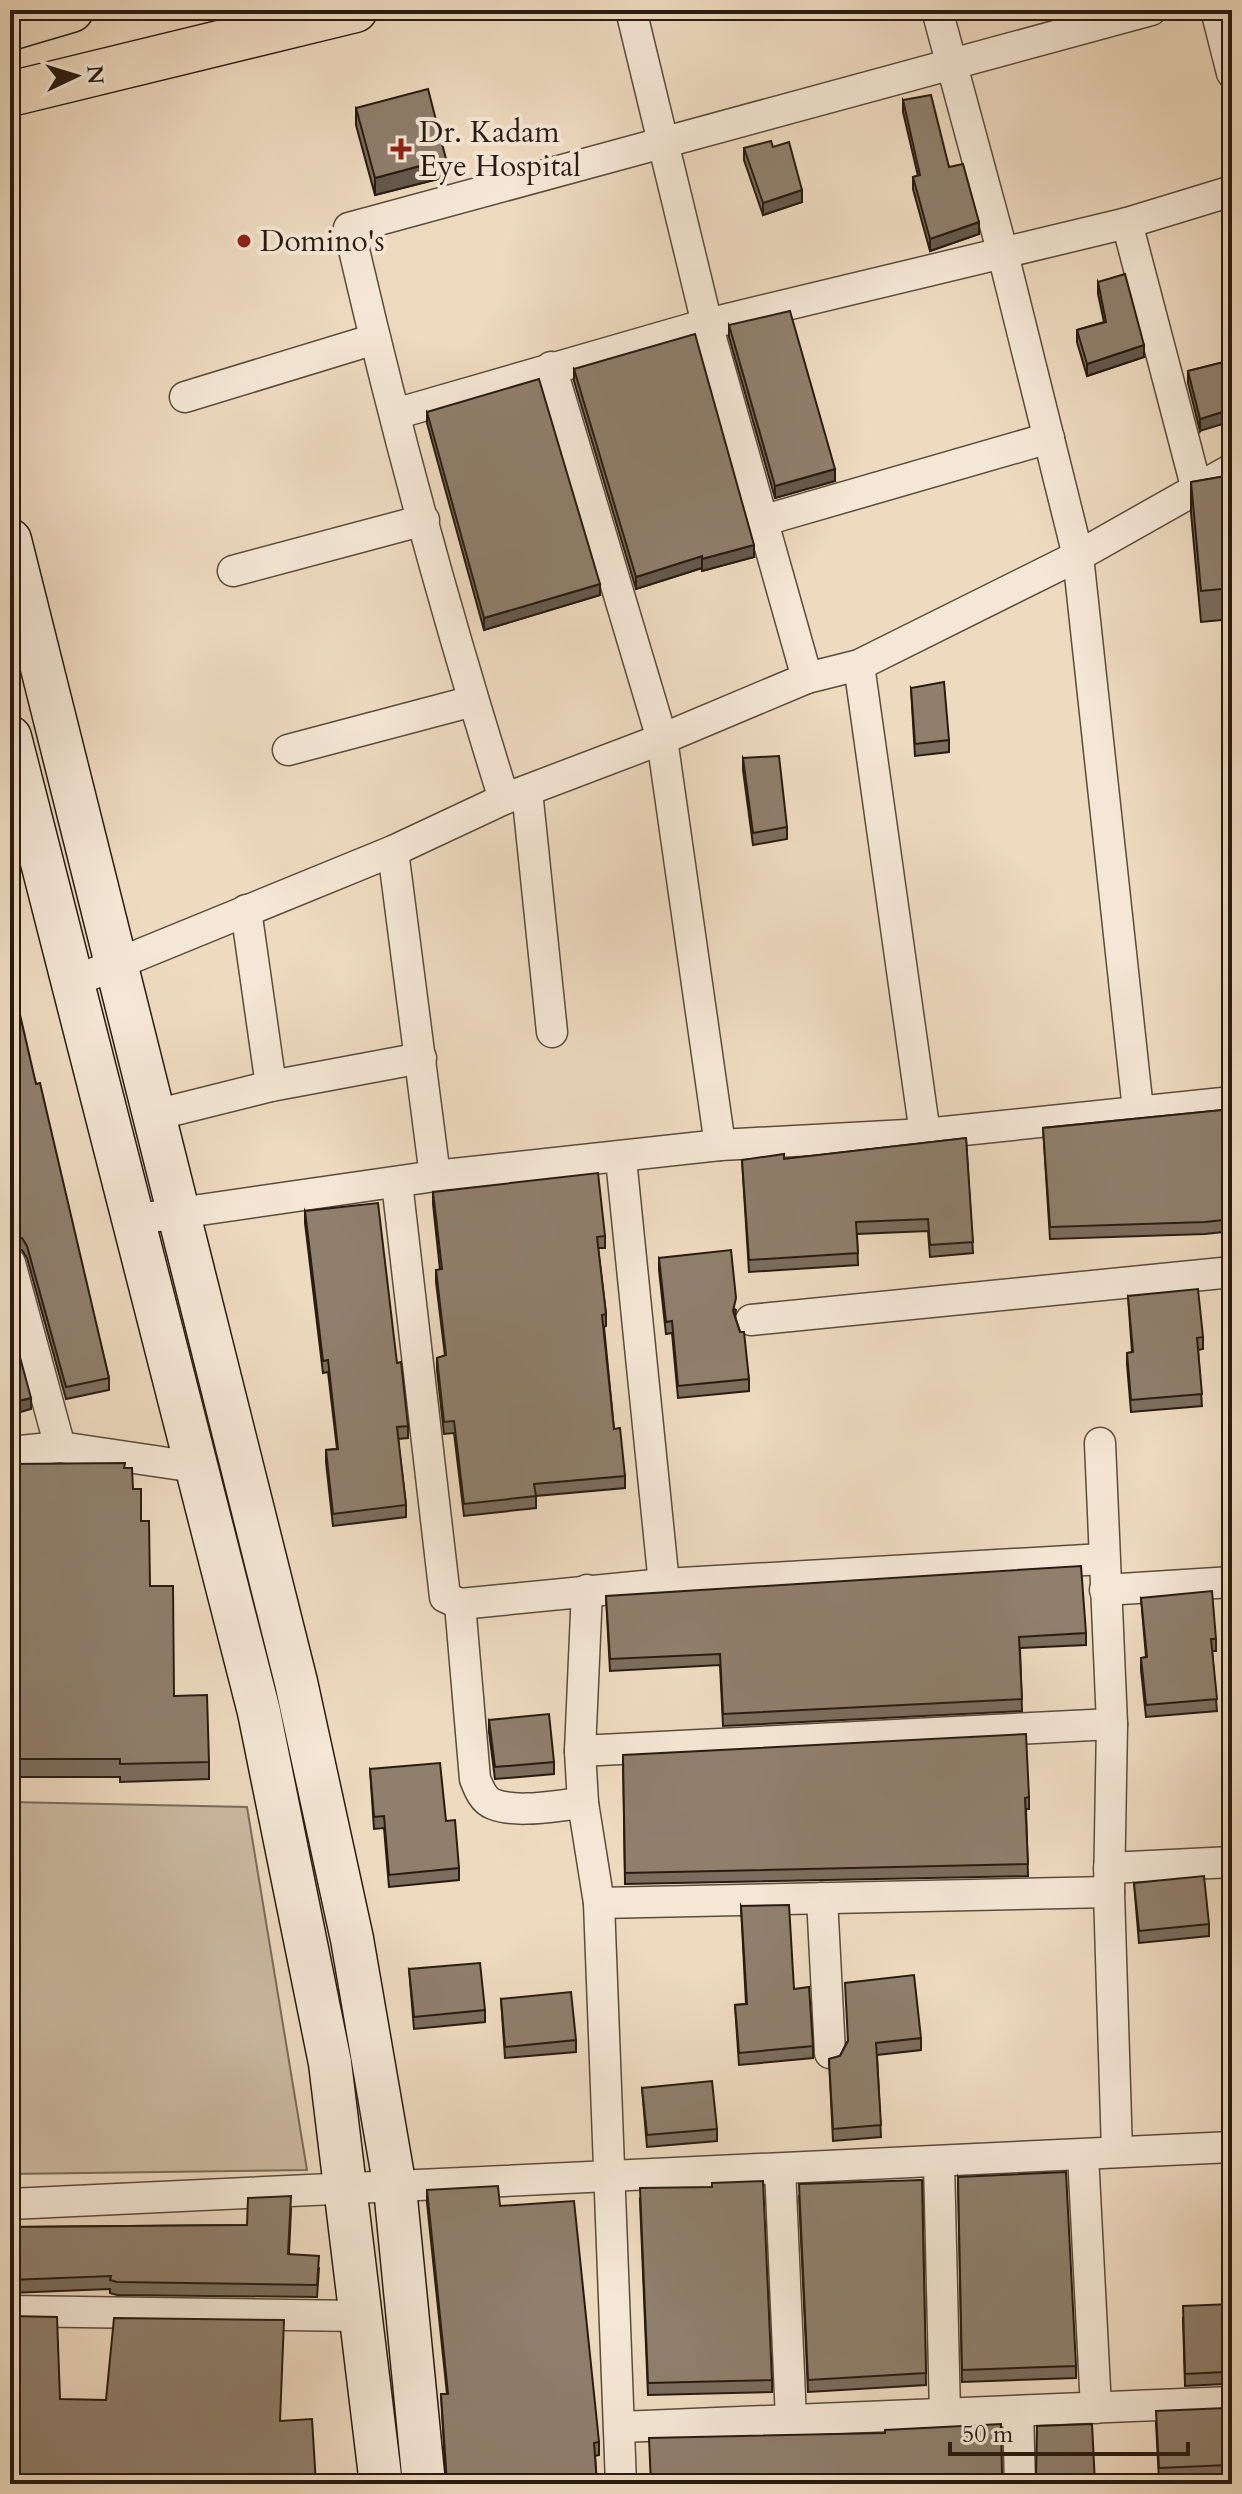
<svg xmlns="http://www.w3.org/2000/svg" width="1242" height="2494" font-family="Cardo,serif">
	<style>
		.green { fill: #ccbaa2; stroke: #7a6b5a; stroke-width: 2 }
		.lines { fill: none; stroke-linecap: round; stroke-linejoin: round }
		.street-casing { stroke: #5a4c3d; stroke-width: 33 }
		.secondary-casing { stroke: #281c12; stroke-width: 45 }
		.highway-casing { stroke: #281c12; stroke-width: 47 }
		.street { stroke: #f4e7d5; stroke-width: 30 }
		.secondary { stroke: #f4e7d5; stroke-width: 42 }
		.highway { stroke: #eedabf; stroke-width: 44 }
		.wall { fill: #7b6d5d; stroke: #281c12; stroke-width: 2 }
		.shaded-wall { fill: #64594c; stroke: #281c12; stroke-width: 2 }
		.building { fill: #8f7f6c; stroke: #281c12; stroke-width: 2 }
		.poi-dot { fill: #8f2418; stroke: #f4e7d5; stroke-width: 3 }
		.labels { text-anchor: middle; stroke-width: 8; stroke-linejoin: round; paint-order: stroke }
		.poi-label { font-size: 30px; fill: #281c12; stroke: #f4e7d5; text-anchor: start }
	</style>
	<rect width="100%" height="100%" fill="#eedabf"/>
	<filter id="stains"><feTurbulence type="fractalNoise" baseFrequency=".0025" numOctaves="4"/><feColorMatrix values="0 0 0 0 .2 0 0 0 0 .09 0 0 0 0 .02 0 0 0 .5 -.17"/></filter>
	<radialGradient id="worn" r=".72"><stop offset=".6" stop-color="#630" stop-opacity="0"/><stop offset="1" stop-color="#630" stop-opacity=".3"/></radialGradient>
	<path class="green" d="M10,1802L247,1807L307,2170L10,2174Z"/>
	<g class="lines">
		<defs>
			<g id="street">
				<path d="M631,10L707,324L807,678"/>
				<path d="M937,10L1003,254L1078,556L1138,1110"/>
				<path d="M1216,10L1232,73"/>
				<path d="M1127,223L1196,486"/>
				<path d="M551,367L662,739L720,1145"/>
				<path d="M185,397L375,339"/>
				<path d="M395,414L707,324L1127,223L1232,191"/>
				<path d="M765,520L1049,438"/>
				<path d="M233,571L424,520"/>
				<path d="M859,665L925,1134"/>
				<path d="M288,750L473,701"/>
				<path d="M527,791L552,1032"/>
				<path d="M504,799C445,611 393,420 349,228L1151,10"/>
				<path d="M393,851L435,1176"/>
				<path d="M246,910L271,1086"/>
				<path d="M70,983L393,851L504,799L662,739L807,678L859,665L1078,556L1232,469"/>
				<path d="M155,1115L271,1086L421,1058"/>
				<path d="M621,1159L664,1584"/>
				<path d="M397,1183L445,1597L460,1604L664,1584L1103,1559"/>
				<path d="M131,1220L435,1176L720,1145L925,1134L1232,1102"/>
				<path d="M10,1263L60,1447"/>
				<path d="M751,1320L1232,1272"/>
				<path d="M1100,1443L1112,1724L1109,1892L1117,2152"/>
				<path d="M10,1452L60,1447L195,1467"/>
				<path d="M587,1590L580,1751L583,1803L599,1903L621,2484"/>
				<path d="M1105,1590L1232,1582"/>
				<path d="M460,1604L475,1779C479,1789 483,1800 493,1804C518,1814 557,1805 583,1803"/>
				<path d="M580,1751L1112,1724"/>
				<path d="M1109,1868L1232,1862"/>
				<path d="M822,1898L830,2053"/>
				<path d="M599,1903L1109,1892"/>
				<path d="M1083,2155L1096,2408"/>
				<path d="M939,2162L945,2414"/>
				<path d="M780,2169L791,2419"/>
				<path d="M10,2204L1232,2147"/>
				<path d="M10,2311L359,2316"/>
				<path d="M1018,2411L1020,2484"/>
				<path d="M620,2427L1232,2402"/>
			</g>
			<g id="secondary">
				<path d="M10,540L296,1682L352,1939L395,2188L424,2484"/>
				<path d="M10,737L259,1712L330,2063L381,2484"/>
			</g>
			<g id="highway">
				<path d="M10,28L71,10"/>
				<path d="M10,94L355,10"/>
			</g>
		</defs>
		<use href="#street" class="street-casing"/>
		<use href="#secondary" class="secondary-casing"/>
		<use href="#highway" class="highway-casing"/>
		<use href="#street" class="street"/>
		<use href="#secondary" class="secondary"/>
		<use href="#highway" class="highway"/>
	</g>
	<g class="wall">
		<path d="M903,100L949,167L979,234L930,251L913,189V177L918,176L903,112Z"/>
		<path d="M356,108L446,177L375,195L356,125Z"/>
		<path d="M773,147L802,202L763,215L744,160V148Z"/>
		<path d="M1098,282L1144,357L1087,376L1077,342V330L1104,322L1098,294Z"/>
		<path d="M729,325L835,481L775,498L729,337Z"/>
		<path d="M1224,362L1200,431L1188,383V371Z"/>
		<path d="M574,369L754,557L702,571V568L636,589L574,381Z"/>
		<path d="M427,412L600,595L484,630L427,423Z"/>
		<path d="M1232,475V619L1201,622L1191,513V482Z"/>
		<path d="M911,688L949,740V752L915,756Z"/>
		<path d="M743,758L787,827V839L753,845L743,770Z"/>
		<path d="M10,994L36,1084L109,1378V1390L66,1399L27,1258L22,1250L10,1247Z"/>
		<path d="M1232,1109V1231L1205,1234L1050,1239L1043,1128Z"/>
		<path d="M966,1138L973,1253L930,1257L928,1231L857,1234L858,1265L749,1272L742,1160L784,1159Z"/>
		<path d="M433,1192L605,1236V1248H598L606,1314V1326L604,1327L614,1429L625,1476V1488L536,1496V1508L464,1516L454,1433L444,1434L437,1370V1358L445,1356L436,1282V1270H440L433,1204Z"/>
		<path d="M305,1211L397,1363L408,1426V1438L398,1439L406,1505V1517L333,1526L326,1462V1450L337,1449L328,1372L323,1373L305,1223Z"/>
		<path d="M659,1258L736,1310L735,1316L740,1332L749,1379V1391L678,1398L672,1333L666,1334L659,1270Z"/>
		<path d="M1128,1296L1203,1337V1349L1198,1350L1202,1406L1131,1412L1127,1364V1353L1132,1352Z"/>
		<path d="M10,1464L124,1468L133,1489L141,1521L150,1586L174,1696L209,1762V1779L120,1782V1777H10Z"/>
		<path d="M606,1596L1086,1633V1645L1020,1648L1022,1711L723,1726L720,1665L610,1671Z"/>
		<path d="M1141,1598L1216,1639V1651H1212L1217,1711L1146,1717L1141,1670V1658L1146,1657Z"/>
		<path d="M489,1720L554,1762V1774L495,1779L489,1732Z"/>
		<path d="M623,1755L1029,1797V1809H1026L1028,1876L625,1884Z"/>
		<path d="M370,1769L446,1821L459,1868V1880L389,1887L384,1828L374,1829Z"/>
		<path d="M1134,1883L1209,1924V1936L1139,1943Z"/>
		<path d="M741,1906L794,1989L813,2046V2058L739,2065L735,2005L746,2004Z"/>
		<path d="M409,1969L485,2010V2022L414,2029Z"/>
		<path d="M501,1999L576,2040V2052L505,2058Z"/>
		<path d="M921,2038V2050L877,2055L881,2137L833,2141L829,2059L840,2056L847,2042Z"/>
		<path d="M642,2088L717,2129V2141L647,2147Z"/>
		<path d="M958,2177L1076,2366V2378L962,2382Z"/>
		<path d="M922,2180L926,2385L808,2392L799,2196Z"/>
		<path d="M427,2190L500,2206L599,2442V2455L595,2456L597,2484H446L441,2394H447L427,2203Z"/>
		<path d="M640,2200L772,2380V2392L648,2395Z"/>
		<path d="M291,2209L289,2254L319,2268L317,2297L117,2295L110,2293V2289L10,2293V2227L247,2225Z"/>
		<path d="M1232,2304V2377H1224V2384L1185,2386L1183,2318Z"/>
		<path d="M1156,2423L1228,2465V2477L1159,2480Z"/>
	</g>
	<g class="shaded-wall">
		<path d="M446,159V177L375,195V178Z"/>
		<path d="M802,190V202L763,215V203Z"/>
		<path d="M979,222V234L930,251V239Z"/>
		<path d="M1144,345V357L1087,376V364Z"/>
		<path d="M1232,409V421L1200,431V419Z"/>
		<path d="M835,469V481L775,498V486Z"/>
		<path d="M754,545V557L702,571V559Z"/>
		<path d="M702,556V568L636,589V577Z"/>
		<path d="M600,584V595L484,630V618Z"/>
		<path d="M31,1398V1409L10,1415V1403Z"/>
	</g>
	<g class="building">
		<path d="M428,89L446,159L375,178L356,108Z"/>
		<path d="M931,95L949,167L963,164L979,222L930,239L913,177L920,175L903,100Z"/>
		<path d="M771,141L773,147L789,142L802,190L763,203L744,148Z"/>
		<path d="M1125,274L1144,345L1087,364L1077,330L1106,322L1098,282Z"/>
		<path d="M790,311L835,469L775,486L729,325Z"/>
		<path d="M695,334L754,545L702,559V556L636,577L574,369Z"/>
		<path d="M1224,362L1232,396V409L1200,419L1188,371Z"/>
		<path d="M539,379L600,584L484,618L427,412Z"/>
		<path d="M1232,475V588L1201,591L1191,482Z"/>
		<path d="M944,682L949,740L915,744L911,688Z"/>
		<path d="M779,756L787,827L753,833L743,758Z"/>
		<path d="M15,993L36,1084L40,1083L109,1378L66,1387L27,1246L22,1238L10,1235V994Z"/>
		<path d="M1232,1109V1219L1205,1222L1050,1227L1043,1128Z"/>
		<path d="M966,1138L973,1242L930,1245L928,1219L856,1222L858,1253L749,1260L742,1160L784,1154V1159Z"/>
		<path d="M598,1173L605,1236L597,1237L606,1314L602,1315L614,1429L620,1428L625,1476L534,1484L536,1496L464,1504L454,1421L444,1422L437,1358L446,1355L436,1270L442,1269L433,1192Z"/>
		<path d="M378,1203L397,1363L401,1362L408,1426L397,1427L406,1505L333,1514L326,1450L338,1449L328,1360L323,1361L305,1211Z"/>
		<path d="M731,1250L736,1298L733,1311L740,1332H744L749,1379L678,1386L672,1321L666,1322L659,1258Z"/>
		<path d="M1198,1289L1203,1337L1197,1338L1202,1394L1131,1400L1127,1353L1133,1352L1128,1296Z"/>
		<path d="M10,1320L31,1398L10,1403Z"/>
		<path d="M125,1463L124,1468H132L133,1489H141V1521H149L150,1586H173L174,1696L207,1695L209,1762L120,1764V1759H10V1464Z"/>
		<path d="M1081,1566L1086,1633L1019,1637L1022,1699L723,1714L720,1654L610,1659L606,1596Z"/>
		<path d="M1212,1591L1216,1639H1211L1217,1699L1146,1705L1141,1658L1147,1657L1141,1598Z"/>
		<path d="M549,1714L554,1762L495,1767L489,1720Z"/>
		<path d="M1026,1734L1029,1797L1025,1798L1028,1864L625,1873L623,1755Z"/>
		<path d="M440,1763L446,1821L455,1820L459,1868L389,1875L384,1816L374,1817L370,1769Z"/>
		<path d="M1204,1876L1209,1924L1139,1931L1134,1883Z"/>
		<path d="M789,1905L794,1989L809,1987L813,2046L739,2053L735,2005L747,2004L741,1906Z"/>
		<path d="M480,1963L485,2010L414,2017L409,1969Z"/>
		<path d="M914,1975L921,2038L876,2043L881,2125L833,2129L829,2059L840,2056L848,2041L845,1983Z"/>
		<path d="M571,1992L576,2040L505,2047L501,1999Z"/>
		<path d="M712,2081L717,2129L647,2135L642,2088Z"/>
		<path d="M1066,2172L1076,2366L962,2370L958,2177Z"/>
		<path d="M922,2180L926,2373L808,2380L799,2184Z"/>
		<path d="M763,2181L772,2380L648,2383L640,2188L712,2187V2183Z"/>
		<path d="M498,2186L500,2206L574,2201L599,2442L594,2443L597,2484H447L441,2394H448L427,2190Z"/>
		<path d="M291,2196L288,2254L319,2256L317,2285L117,2282L110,2280L111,2276L10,2280V2227L247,2225L248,2198Z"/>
		<path d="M1232,2304V2365H1224V2372L1185,2374L1183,2306Z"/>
		<path d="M10,2316L57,2317L60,2399L106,2400L114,2318L284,2320L280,2421L312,2419L316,2484H10Z"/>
		<path d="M1226,2408L1228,2465L1159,2468L1156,2411Z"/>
		<path d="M1001,2424L1002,2473L1005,2482L1009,2484H651L649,2438L885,2433V2430Z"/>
		<path d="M1092,2424L1095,2484H1029L1036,2480L1037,2426Z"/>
	</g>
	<g class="poi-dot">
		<path d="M397 137h8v8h8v8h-8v8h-8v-8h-8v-8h8z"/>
		<circle cx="244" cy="241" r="8"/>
	</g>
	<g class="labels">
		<g class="poi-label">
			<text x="419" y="142">Dr. Kadam<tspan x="419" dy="34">Eye Hospital</tspan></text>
			<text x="260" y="251">Domino's</text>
		</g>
	</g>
	<rect width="1242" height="2494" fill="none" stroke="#eedabf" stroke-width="40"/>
	<rect x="12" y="12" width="1218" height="2470" fill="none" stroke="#281c12" stroke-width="4"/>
	<rect x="20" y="20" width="1202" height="2454" fill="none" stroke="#281c12" stroke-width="2"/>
	<g transform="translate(76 76) rotate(86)" stroke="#f4e7d5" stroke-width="6" paint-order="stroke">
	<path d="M0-6L14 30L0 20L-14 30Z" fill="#281c12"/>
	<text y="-12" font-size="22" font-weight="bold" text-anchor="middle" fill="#281c12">N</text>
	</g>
	<path d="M950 2442v12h238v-12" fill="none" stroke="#281c12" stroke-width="4"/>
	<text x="962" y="2442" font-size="24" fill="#281c12" stroke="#f4e7d5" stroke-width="6" paint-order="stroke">50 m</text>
	<rect width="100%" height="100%" filter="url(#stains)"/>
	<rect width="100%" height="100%" fill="url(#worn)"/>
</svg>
